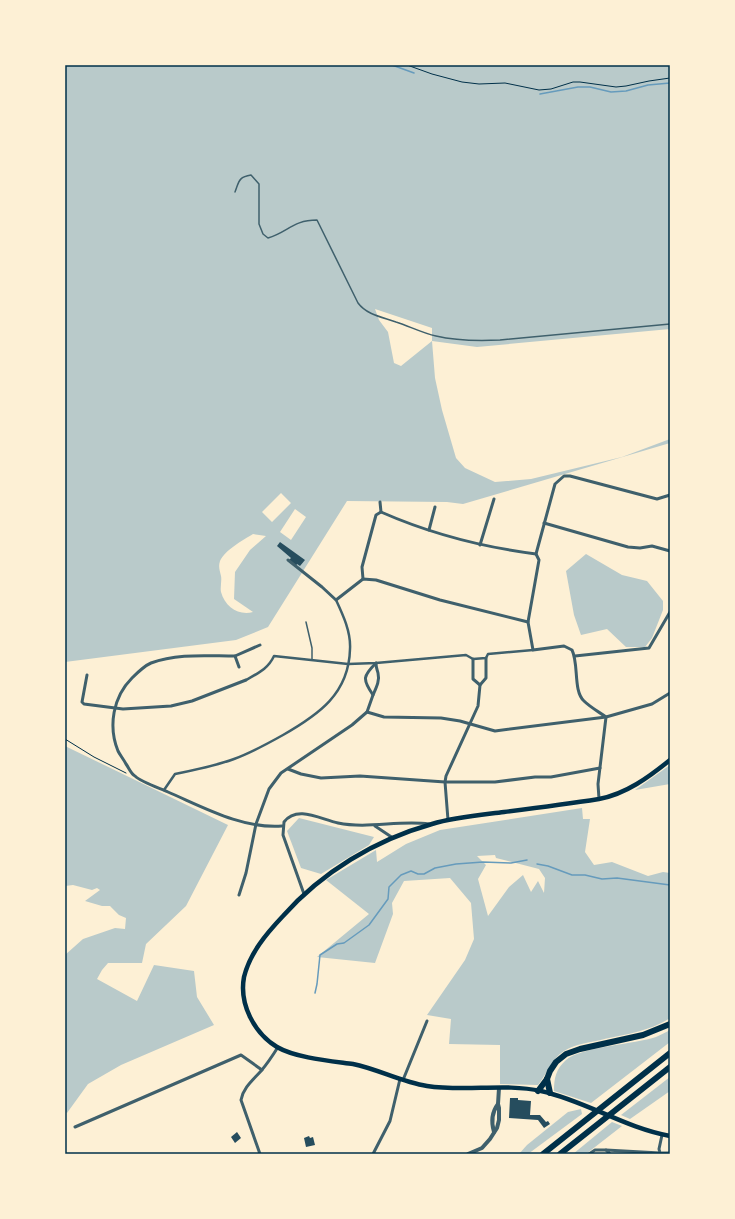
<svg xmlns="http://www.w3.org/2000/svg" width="735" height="1219" font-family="'Varela Round',sans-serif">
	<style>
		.green { fill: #b9caca; fill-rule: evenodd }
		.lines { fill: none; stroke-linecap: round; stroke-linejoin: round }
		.stream { stroke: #669bbc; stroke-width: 1.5 }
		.building { fill: #264d5e }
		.path { stroke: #003049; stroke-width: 1 }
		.service { stroke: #3f606c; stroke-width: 1.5 }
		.pedestrian { stroke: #3f606c; stroke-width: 2.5 }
		.minor { stroke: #3f606c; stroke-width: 3 }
		.tertiary { stroke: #3f606c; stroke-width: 4 }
		.secondary { stroke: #003049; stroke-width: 4.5 }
		.motorway { stroke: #003049; stroke-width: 6 }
		.neatline { fill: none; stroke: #003049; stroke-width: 1.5 }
	</style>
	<rect width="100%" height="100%" fill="#fdf0d5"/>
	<g class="green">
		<path d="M65,65H670V329L477,347L432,341L435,378L442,410L456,458L465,468L495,482L531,479L622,457L670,439V443L463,504L447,502L347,501L268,627L236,640L65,662ZM375,309L432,328V341L401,366L394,363L388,332L379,320ZM281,493L291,503L272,522L262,512ZM295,509L306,517L291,540L280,532ZM253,534L266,536L250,550L235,572L234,599L253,612C239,616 225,607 221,592C220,587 222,581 221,576C220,571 218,567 220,561C225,550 243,540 253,534Z"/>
		<path d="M586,554L622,575L647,581L663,601V610L652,638L645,647H626L607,629L581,635L574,615L566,571Z"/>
		<path d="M65,746L228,825L186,906L146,944L142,963H108L102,970L97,979L137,1001L154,965L194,971L197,997L214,1025L121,1065L88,1084L67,1113L65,1111V955L83,939L115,928L125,929L126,918L119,915L110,906H102L85,901L100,890L97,888L92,890L73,885L65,886Z"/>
		<path d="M670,765V784L635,790Z"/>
		<path d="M582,808L583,819H590L585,852L594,865L612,862L648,876L663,872L670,873V1018C649,1032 621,1035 596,1041C586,1043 573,1045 564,1051C551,1059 547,1074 538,1085L500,1084V1045L449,1044L451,1019L427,1015L465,960L474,939L471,903L450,878L404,881L392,903L393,914L375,963L317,957L369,914L326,880L376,850L377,862L406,844L440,830ZM495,855L496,858L539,869L545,878L544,893L538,881L531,892L523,875L509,887L488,916L478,879L486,865L477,856Z"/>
		<path d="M299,818L374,837L369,845L321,874L301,868L287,831Z"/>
		<path d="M670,1030V1042L591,1103L554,1091C554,1078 556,1069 566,1060C580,1047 636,1044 656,1037C661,1035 666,1032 670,1030Z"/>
		<path d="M670,1077V1091L630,1119L621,1115Z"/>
		<path d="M581,1109L582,1114L528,1154H519L527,1145L568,1112Z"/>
		<path d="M612,1122L622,1126L586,1154H573Z"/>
	</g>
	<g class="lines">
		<g class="stream">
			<path d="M392,65L414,73"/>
			<path d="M540,94L578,87H590L611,92L626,91L648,85L670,83"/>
			<path d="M537,864L548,866L572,875H585L602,879L617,878L670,885"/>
			<path d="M315,993L317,984L320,955L337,944L344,943L369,925L388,899L389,887L401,875L411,871L418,874H424L435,868L456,864L483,862L511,863L527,860"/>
		</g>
	</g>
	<g class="building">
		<path d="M280,542L305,560L300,566L297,564L296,566L289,560L291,558L277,546Z"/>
		<path d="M510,1098H518V1100L531,1101L530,1115H540L546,1122L548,1121L550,1124L544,1128L538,1120L509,1118Z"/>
		<path d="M237,1132L241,1138L235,1143L231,1137Z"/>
		<path d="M309,1136L310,1138L313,1137L315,1145L306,1147L304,1138Z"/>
	</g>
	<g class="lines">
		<g class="path">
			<path d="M407,65L432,74L462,82L479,84L505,83L539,90L551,89L573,82H580L616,87L626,86L649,81L670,78"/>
			<path d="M65,739L94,757L126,773"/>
		</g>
		<g class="service">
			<path d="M235,192C239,182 238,177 251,175L259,184V224L263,234L268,238C288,232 293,220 317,220L358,303C367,315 382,317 396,322C409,326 422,333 436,336C457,341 479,341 500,340L670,324"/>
			<path d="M306,622L312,648V660"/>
		</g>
		<g class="pedestrian">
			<path d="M246,680C258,673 268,669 274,656L348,664L376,663L466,655L473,659L486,658L488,654L533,650"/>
			<path d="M164,790L175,774C195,770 215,766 234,759C250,753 267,744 283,735C318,715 349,694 350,649C351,632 343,615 336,600"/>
		</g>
		<g class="minor">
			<path d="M380,502L381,512"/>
			<path d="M544,523L628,547L640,548L652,546L670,551"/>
			<path d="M429,530L435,507"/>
			<path d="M480,545L494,499"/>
			<path d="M288,560L322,587L336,600L363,579L376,580L440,600L528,622"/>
			<path d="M363,579L362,567L376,515L381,512C431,534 482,547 536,554"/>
			<path d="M235,656L260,645"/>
			<path d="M575,656L649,648L670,612"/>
			<path d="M239,667L235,656C207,656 177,653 151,663C144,666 137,673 132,678C113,697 108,726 118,751C120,755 124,760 126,764C129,768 131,774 135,776C141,782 159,788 168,792C203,807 242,829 282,826"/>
			<path d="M87,675L82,702L84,704L123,709L171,706L192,701L246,680"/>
			<path d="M480,685L486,678V658"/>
			<path d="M373,695C376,688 380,681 378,673C377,669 376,668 376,663"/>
			<path d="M367,712L384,717L441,718L460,721L495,731L606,717L652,704L670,693"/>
			<path d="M288,769L301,774L321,778L360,776L445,782H495L535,777H551L600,768"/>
			<path d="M599,799L598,784L606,717C599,712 590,707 584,701C573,691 579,664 572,650L564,646L533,650L528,622L539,560L536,554L555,484L564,476H570L657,499L670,495"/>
			<path d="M448,820L445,782L446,776L478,706L480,685L473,679V659"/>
			<path d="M375,826L393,838"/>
			<path d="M304,894L283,835L284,822C297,805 320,819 338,823C368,829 399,820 429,824"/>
			<path d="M239,895L246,873L256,824L269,789L281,773L352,725L367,712L373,695C362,679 363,676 376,663"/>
			<path d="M403,1080L427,1021"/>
			<path d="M75,1127L241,1055L262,1070"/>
			<path d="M662,1135L659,1149L660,1153H670"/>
			<path d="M260,1154L241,1100C243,1088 253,1080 261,1071C267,1064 273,1055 278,1047"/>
			<path d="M373,1154L390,1121L400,1079"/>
			<path d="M589,1154L595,1150H606"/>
			<path d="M610,1154L606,1150L660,1153"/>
		</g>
		<g class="tertiary">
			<path d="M494,1132C491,1122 492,1112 498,1104"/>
			<path d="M468,1154L482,1148L490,1139L497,1128L499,1120V1108L498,1104L499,1088"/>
		</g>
		<path class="secondary" d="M670,760C649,777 626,794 599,799C567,804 536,808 504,812C480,815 455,817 432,824C375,840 322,872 283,916C266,934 250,953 244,977C239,1004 254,1033 277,1047C296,1058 331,1061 353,1064C378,1069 401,1082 427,1086C465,1092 504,1083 541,1091C586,1101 625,1128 670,1136"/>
		<g class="motorway">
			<path d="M547,1079L550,1093"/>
			<path d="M538,1091L547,1079L550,1071L556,1062L566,1054L580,1049L643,1035L670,1024"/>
			<path d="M543,1154L670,1053"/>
			<path d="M560,1154L670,1067"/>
		</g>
	</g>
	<rect width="735" height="1219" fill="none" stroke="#fdf0d5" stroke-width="132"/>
	<rect x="66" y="66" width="603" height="1087" class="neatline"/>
</svg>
